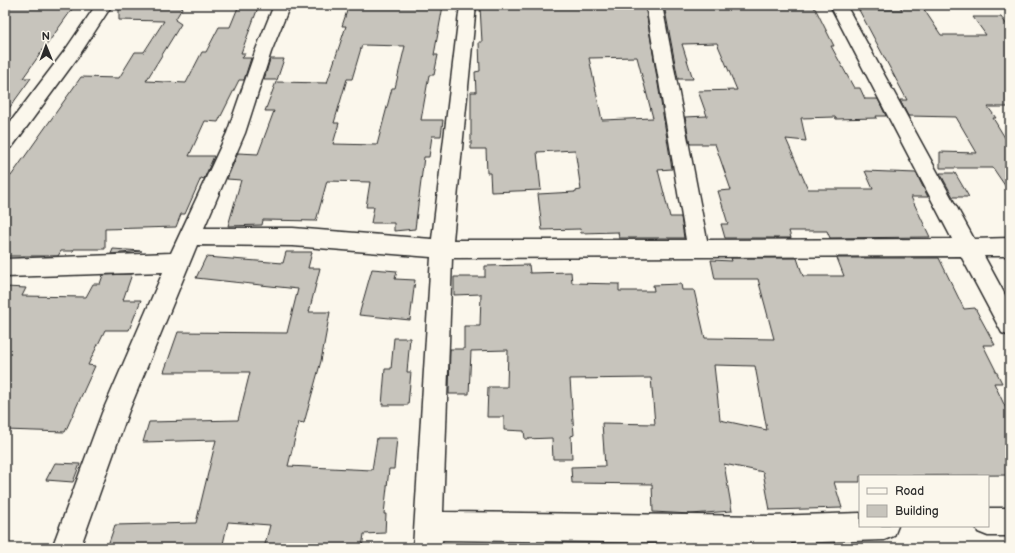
<svg xmlns="http://www.w3.org/2000/svg" width="1015" height="553" font-family="'Balsamiq Sans',sans-serif">
	<style>
		.building { fill: #c7c4bc; stroke: #2b2b2b; fill-rule: evenodd }
		.lines { fill: none; stroke-linecap: round; stroke-linejoin: round }
		.minor-casing { stroke: #2b2b2b; stroke-width: 3 }
		.minor { fill: #fbf7ec; fill-rule: evenodd }
	</style>
	<rect width="100%" height="100%" fill="#fbf7ec"/>
	<filter id="ink" filterUnits="userSpaceOnUse"><feTurbulence type="fractalNoise" baseFrequency=".025" numOctaves="2"/><feDisplacementMap in="SourceGraphic" scale="8" xChannelSelector="R" yChannelSelector="G"/><feConvolveMatrix kernelMatrix="1 2 1 2 8 2 1 2 1" color-interpolation-filters="sRGB"/></filter>
	<g filter="url(#ink)">
		<g class="building">
			<path d="M5,5H75L23,78H31L5,114Z"/>
			<path d="M119,5H184L175,20L181,24L146,81L186,83L202,52H206L219,27H230L239,5H259L241,53H245L242,58H251L244,80H239L218,122L205,121L189,156H214L204,179L201,178L185,214H181L176,227L105,229V249H74L73,251H61L58,256H5V176H11L81,77L119,78L135,52H144L164,21L119,20Z"/>
			<path d="M349,5L443,6L434,55H438L434,75H429L421,120H443L441,136H432L429,157H424L415,229L394,231V223H371L374,207H366L370,182L327,181L316,221L263,220L262,225L228,226L241,180L227,179L238,153L258,154L274,111H265L276,82L327,83L346,26H342ZM362,45L405,46L395,88H392L377,145L333,144L339,123H334L347,79H352Z"/>
			<path d="M496,5H645L672,169L658,170L670,217H681L684,238H619L618,232L581,233L580,229L542,230L538,194L575,192V191L581,190L575,150L537,152L541,190L491,192L490,173H487L486,149H471V92H476L475,72L480,71L479,42H482L480,7ZM637,57L653,118L602,120L589,58Z"/>
			<path d="M664,5H812L816,10L834,46H831L854,88H860L865,99H878L886,116H876L877,118L836,119L835,117L801,118L806,141L786,139L808,189H873L865,171L916,173L928,197H911L930,237L830,238L827,231H789L791,238H725L721,224H728L718,191L731,190L715,144H690L685,117L707,116L698,91L737,90L717,43L682,44L693,79H678Z"/>
			<path d="M899,5H921L941,35H986L973,17H1001L1010,29V107H988L996,118H993L1010,146V193L993,168H940V152L977,153L956,117L908,116L900,100H907L859,10H902Z"/>
			<path d="M270,59H284L277,80H264Z"/>
			<path d="M940,173H955L969,197H953Z"/>
			<path d="M113,249L142,251L111,254Z"/>
			<path d="M286,252H312L308,268H320L309,312H330L321,361L304,423L299,422L288,466L372,470L377,438H397L394,469H389L384,514H386L385,533L364,534L362,548H264L270,525L228,522L222,548H107L115,525L196,523L216,440L143,442L149,422L238,420L250,372H164L178,332L287,333L298,289L196,278L206,257L283,263Z"/>
			<path d="M731,258H797L803,276H844L837,258H939L964,309L975,308L995,345H983L1002,383H994L1010,417V475L860,476V482H834L842,508L770,510L763,472L724,464L732,511L691,514L653,512L652,484L572,483L571,467L605,466L602,423L655,424L651,378L570,379L574,435L571,436L572,459H553L552,438L525,439L524,431L504,430V417H487L488,387H507L508,350L471,351L469,394H449L450,349H464V326H480L481,294L454,295V277H485V266L529,265L530,273L571,272L572,283L619,284V291H654L653,285L681,284L682,290H694L705,338L774,339L758,279H715L711,260L732,261ZM714,365L755,366L767,430L720,420Z"/>
			<path d="M372,269L397,271L395,279L415,280L410,320L359,315Z"/>
			<path d="M132,274L123,300H141L129,330H105L88,365L95,366L65,432L5,430V287L26,288L22,296L86,297L93,284H100L103,275Z"/>
			<path d="M394,338H410L407,372H411L408,405H382L385,369H391Z"/>
			<path d="M55,463L80,464L73,482L46,480Z"/>
		</g>
		<g class="lines">
			<defs>
				<g id="minor">
					<path d="M96,5H112L78,57L12,147L5,149V129L66,49Z"/>
					<path d="M274,5H290L271,52L245,133L204,228H293L432,239L460,5H476L453,240H686L646,5H662L707,240L952,239L830,5H846L974,239L1010,238V256H984L1010,304V336L1002,333L961,256L452,258L443,512L773,516L860,513V526H898L894,536L884,540L791,543L792,548H764L763,544L442,540L441,548H413L431,257L293,246L197,245L128,413L80,548H52L102,413L163,272L5,277V259L171,253L227,133L255,52Z"/>
					<path d="M988,508H1010V536H988L978,532L976,526H988Z"/>
				</g>
			</defs>
			<use href="#minor" class="minor-casing"/>
			<use href="#minor" class="minor"/>
		</g>
	</g>
	<rect width="1015" height="553" fill="none" stroke="#fbf7ec" stroke-width="20"/>
	<rect x="10" y="10" width="995" height="533" fill="none" stroke="#2b2b2b" stroke-width="1.5" filter="url(#ink)"/>
	<rect x="859" y="475" width="130" height="52" fill="#fbf7ec" stroke="#a8a59f"/>
	<rect x="867" y="488" width="20" height="6" fill="#fbf7ec" stroke="#a8a59f"/>
	<text x="895" y="495" font-size="12" fill="#2b2b2b">Road</text>
	<rect x="867" y="505" width="20" height="12" fill="#c7c4bc" stroke="#a8a59f"/>
	<text x="895" y="515" font-size="12" fill="#2b2b2b">Building</text>
	<g transform="translate(46 46) rotate(359)" stroke="#fbf7ec" stroke-width="3" paint-order="stroke">
	<path d="M0-3L7 15L0 10L-7 15Z" fill="#2b2b2b"/>
	<text y="-6" font-size="11" font-weight="bold" text-anchor="middle" fill="#2b2b2b">N</text>
	</g>
</svg>
